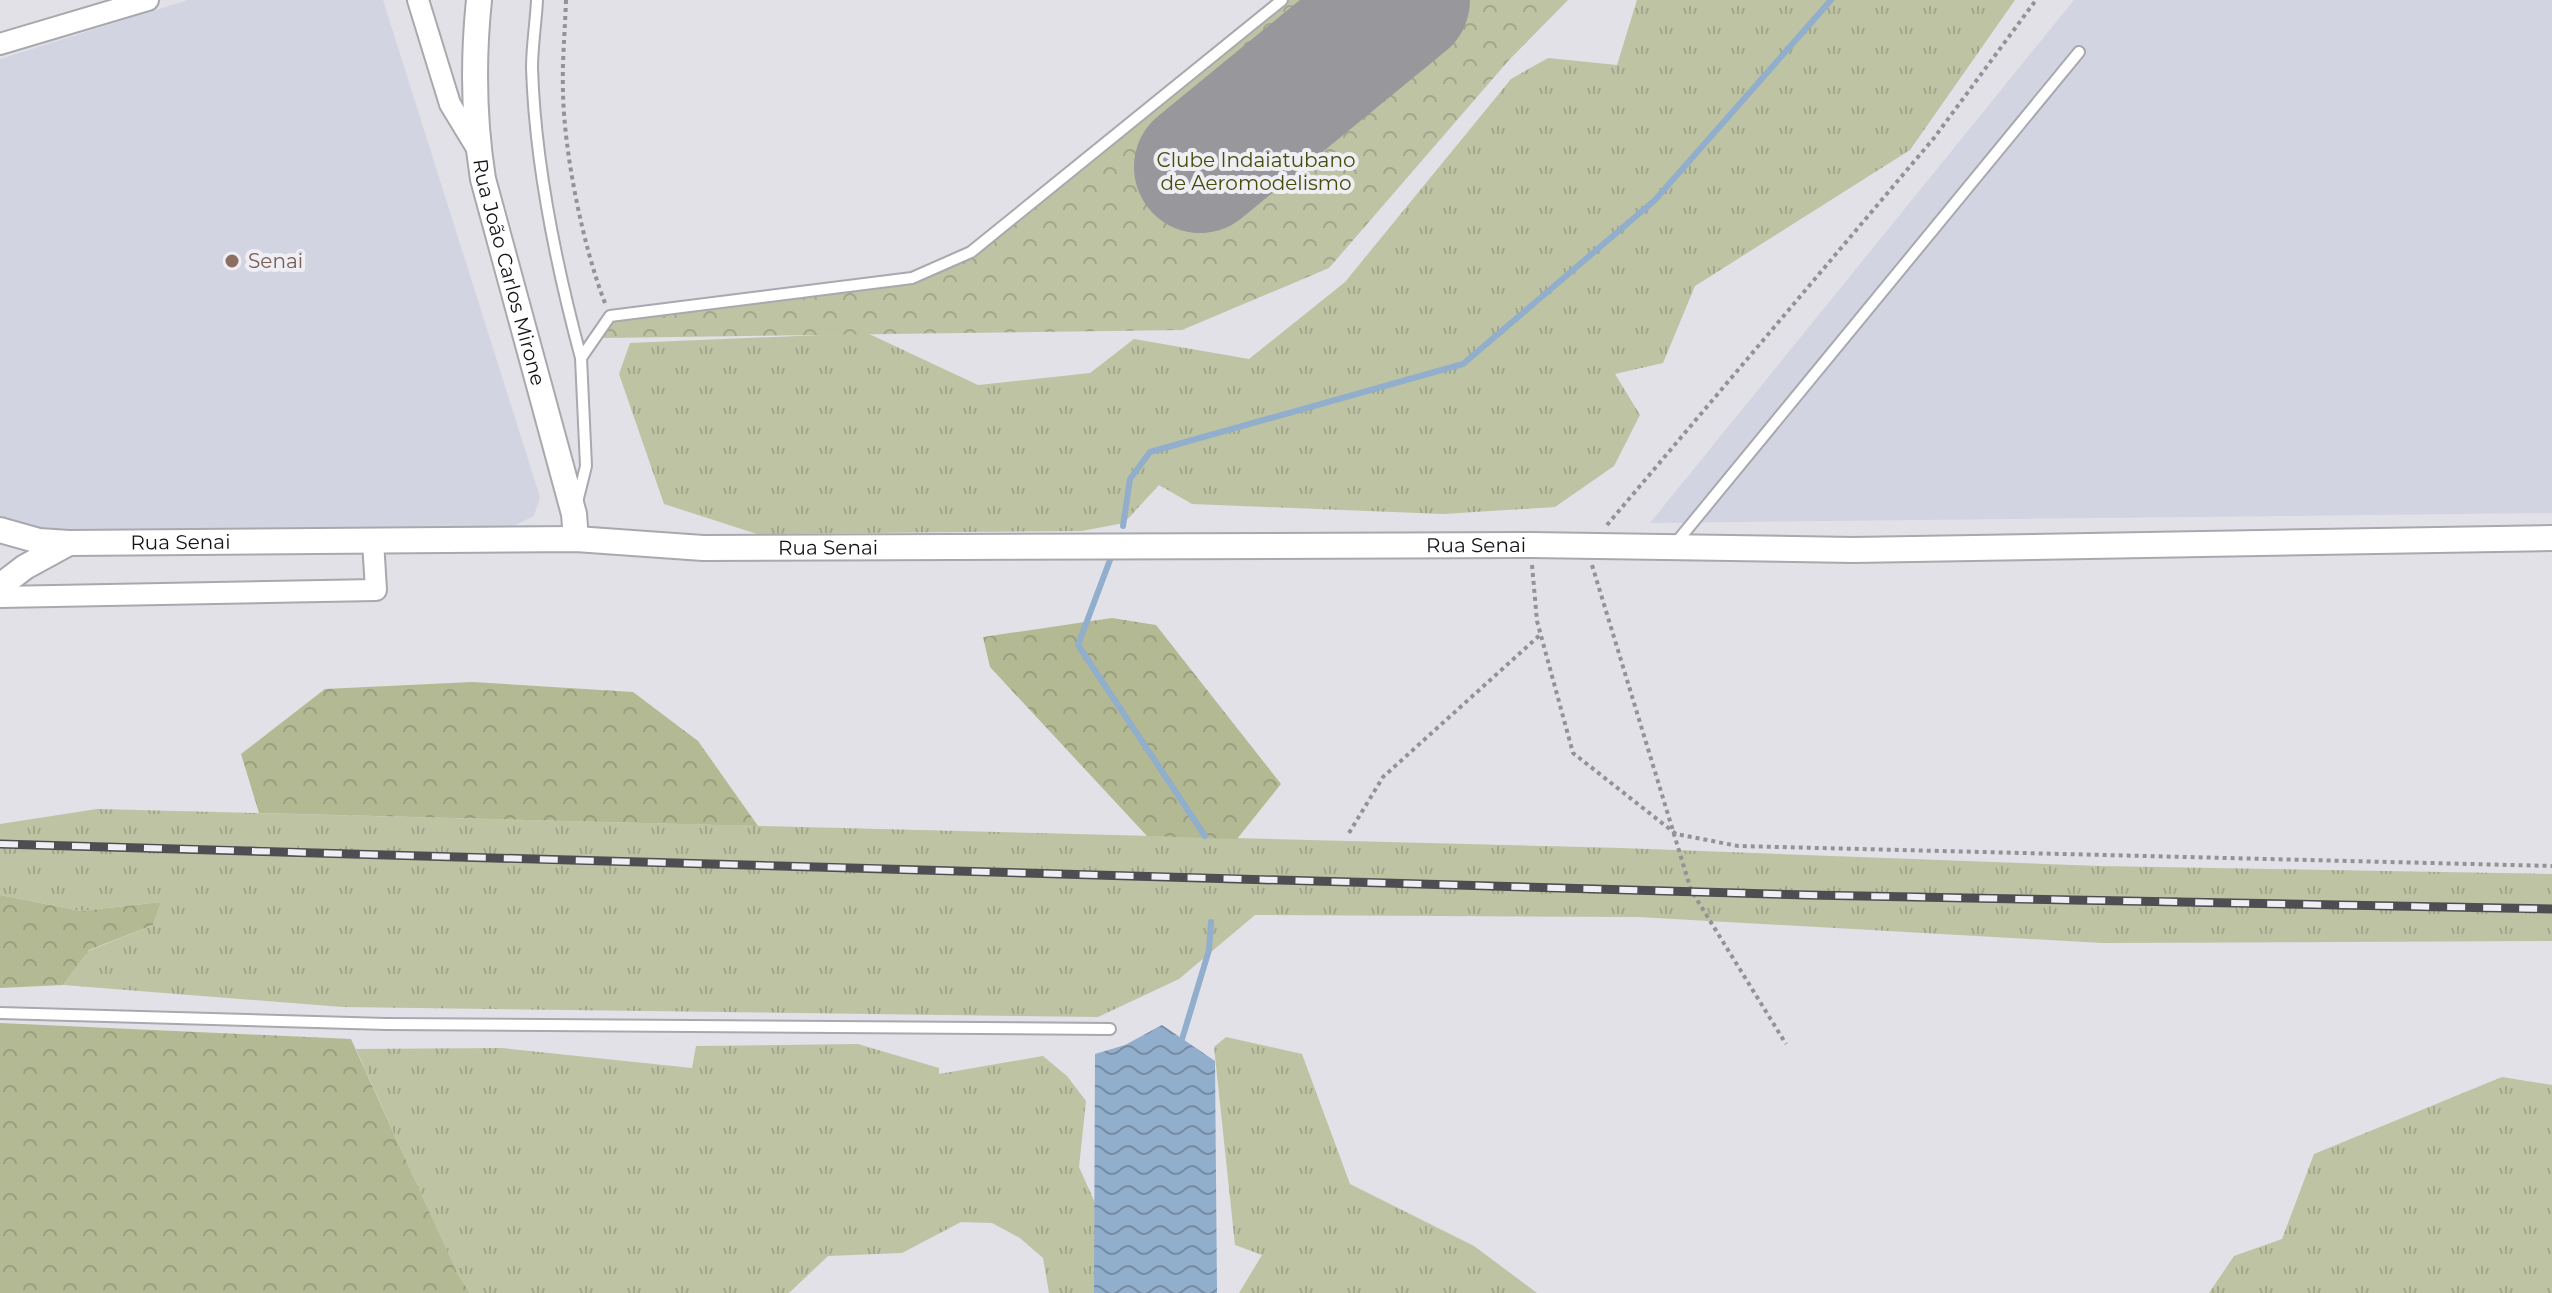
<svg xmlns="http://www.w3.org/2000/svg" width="2552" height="1293" font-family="Montserrat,sans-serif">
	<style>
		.built { fill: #d3d4e1 }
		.grass { fill: url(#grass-tufts) }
		.forest { fill: url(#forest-crowns) }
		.park { fill: url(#park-crowns) }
		.water { fill: url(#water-waves) }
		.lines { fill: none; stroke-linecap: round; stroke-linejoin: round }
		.stream { stroke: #91aecc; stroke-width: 6 }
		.runway { stroke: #98989c; stroke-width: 132 }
		.service-casing { stroke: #a8a9ae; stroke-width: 14 }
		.minor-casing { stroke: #a8a9ae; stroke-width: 24 }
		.tertiary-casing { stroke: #a8a9ae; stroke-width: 28 }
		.path { stroke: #939397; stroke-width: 4; stroke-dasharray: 4 4; stroke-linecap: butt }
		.service { stroke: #fff; stroke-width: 10 }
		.minor { stroke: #fff; stroke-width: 20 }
		.tertiary { stroke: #fff; stroke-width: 24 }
		.rail-casing { stroke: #4e4e52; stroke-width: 9 }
		.rail { stroke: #eeeef4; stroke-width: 6; stroke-dasharray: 18; stroke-linecap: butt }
		.education-dot { fill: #8d6e63; stroke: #eeeef4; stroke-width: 3 }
		.labels { text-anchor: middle; stroke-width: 8; stroke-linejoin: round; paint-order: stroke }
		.park-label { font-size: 20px; fill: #464b09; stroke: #eeeef4 }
		.education-label { font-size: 20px; fill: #785e54; stroke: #eeeef4; text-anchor: start }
		.street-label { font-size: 20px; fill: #121315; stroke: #eeeef4 }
	</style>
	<defs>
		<pattern id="grass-tufts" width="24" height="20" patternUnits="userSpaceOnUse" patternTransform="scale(2)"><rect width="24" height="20" fill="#bec3a4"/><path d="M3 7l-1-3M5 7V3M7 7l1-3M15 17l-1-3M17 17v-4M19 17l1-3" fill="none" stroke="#a2a78c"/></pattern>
		<pattern id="forest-crowns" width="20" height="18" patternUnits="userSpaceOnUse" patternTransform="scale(2)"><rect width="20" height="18" fill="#b3b992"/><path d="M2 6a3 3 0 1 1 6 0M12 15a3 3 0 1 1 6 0" fill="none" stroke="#999e7d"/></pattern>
		<pattern id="park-crowns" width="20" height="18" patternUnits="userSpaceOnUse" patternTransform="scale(2)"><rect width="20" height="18" fill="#bec3a4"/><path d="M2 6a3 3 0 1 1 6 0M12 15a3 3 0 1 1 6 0" fill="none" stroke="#a2a78c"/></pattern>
		<pattern id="water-waves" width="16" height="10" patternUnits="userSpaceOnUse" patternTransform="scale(2)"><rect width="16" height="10" fill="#91aecc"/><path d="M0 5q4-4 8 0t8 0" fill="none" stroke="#758ca4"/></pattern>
	</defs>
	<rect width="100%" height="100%" fill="#e1e1e7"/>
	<g class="built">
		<path d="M188,0H383L540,497L534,516L507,529L44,530L0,518V59Z"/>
		<path d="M2074,0H2552V513L1650,523Z"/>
	</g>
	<g class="grass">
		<path d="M1637,0H2015L1910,150L1695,286L1663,363L1615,374L1640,415L1614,466L1555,507L1444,514L1192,504L1159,485L1124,523L1082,531L757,534L664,504L619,374L630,343L867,333L978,385L1090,373L1134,339L1249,359L1345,282L1511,79L1548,58L1617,65Z"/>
		<path d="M97,809L1622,848L2099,866L2552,874V941L2103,943L1638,917L1255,915L1179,979L1098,1017L343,1007L63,985L88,951L153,925L161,902L81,911L0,895V824Z"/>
		<path d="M1226,1037L1302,1054L1350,1184L1474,1246L1537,1293H1239L1262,1255L1235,1245L1214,1047Z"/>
		<path d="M858,1044L939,1068V1074L1043,1056L1067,1076L1086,1101L1079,1167L1096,1205L1107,1293H1049L1043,1258L1020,1238L992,1223L961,1222L902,1253L828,1256L789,1293H470L458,1276L356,1049L502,1048L692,1068L696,1046Z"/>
		<path d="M2502,1077L2552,1085V1293H2209L2234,1256L2282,1239L2314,1154Z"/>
	</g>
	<g class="forest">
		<path d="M1112,618L1156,625L1281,784L1237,839L1147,836L990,667L983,637Z"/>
		<path d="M472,682L633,692L698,741L758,826L259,813L241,754L325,689Z"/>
		<path d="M0,895L81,911L161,902L153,925L89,950L63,985L0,988Z"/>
		<path d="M0,1023L351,1039L458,1275L470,1293H0Z"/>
	</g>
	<path class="park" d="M1283,0H1568L1509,60L1329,268L1182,330L603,338L610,316L912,278L971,252Z"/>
	<path class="water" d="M1162,1025L1215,1061L1217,1293H1094L1095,1054L1125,1045Z"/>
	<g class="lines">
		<g class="stream">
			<path d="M1123,526L1130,479L1150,452L1463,364L1655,200L1831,0"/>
			<path d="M1110,560L1078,645L1205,836"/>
			<path d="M1180,1046L1209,950L1211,922"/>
		</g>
		<path class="runway" d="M1200,167L1404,0"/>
		<defs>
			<g id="service">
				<path d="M537,0C536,22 532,45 532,68C535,165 556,265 581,358"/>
				<path d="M577,502L586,466L581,358L610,316L912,278L971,252L1282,0"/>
				<path d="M1675,544L2079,52"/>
				<path d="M0,1013L386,1024L1110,1029"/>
			</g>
			<g id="minor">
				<path d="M418,0L450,104L478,150"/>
				<path d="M0,44L148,0"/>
				<path d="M0,597L376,590L373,541"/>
			</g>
			<g id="tertiary">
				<path id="s1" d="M479,0C473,58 474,122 483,179L574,514L576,539"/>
				<path id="s2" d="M0,530L39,541L69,543L576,539L703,548L1531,545L1853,550L2552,538"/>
				<path d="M0,586L25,567L69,543"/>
			</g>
		</defs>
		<use href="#service" class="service-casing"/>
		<use href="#minor" class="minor-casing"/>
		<use href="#tertiary" class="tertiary-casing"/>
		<g class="path">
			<path d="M566,0C565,31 562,62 563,92C564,152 583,247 605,303"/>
			<path d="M1607,525L1934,138L2036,0"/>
			<path d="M1532,565L1537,621L1573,753L1676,834L1738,846L2552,866"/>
			<path d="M1592,565L1691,890L1786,1044"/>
			<path d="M1349,833L1383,777L1540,635"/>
		</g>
		<use href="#service" class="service"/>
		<use href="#minor" class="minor"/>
		<use href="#tertiary" class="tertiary"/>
		<defs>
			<path id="rail" d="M0,844L1808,895L2552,909"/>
		</defs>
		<use href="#rail" class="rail-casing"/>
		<use href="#rail" class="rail"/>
	</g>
	<circle class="education-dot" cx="232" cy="261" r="8"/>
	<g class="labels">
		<g class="park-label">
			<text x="1256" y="167">Clube Indaiatubano<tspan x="1256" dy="23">de Aeromodelismo</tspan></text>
		</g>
		<g class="education-label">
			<text x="248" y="268">Senai</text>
		</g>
		<g class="street-label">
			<text dy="7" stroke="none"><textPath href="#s1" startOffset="276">Rua João Carlos Mirone</textPath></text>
			<text dy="7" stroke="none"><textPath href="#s2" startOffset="182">Rua Senai</textPath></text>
			<text dy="7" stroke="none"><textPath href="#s2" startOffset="1478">Rua Senai</textPath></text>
			<text dy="7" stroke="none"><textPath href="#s2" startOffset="830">Rua Senai</textPath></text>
		</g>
	</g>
</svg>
